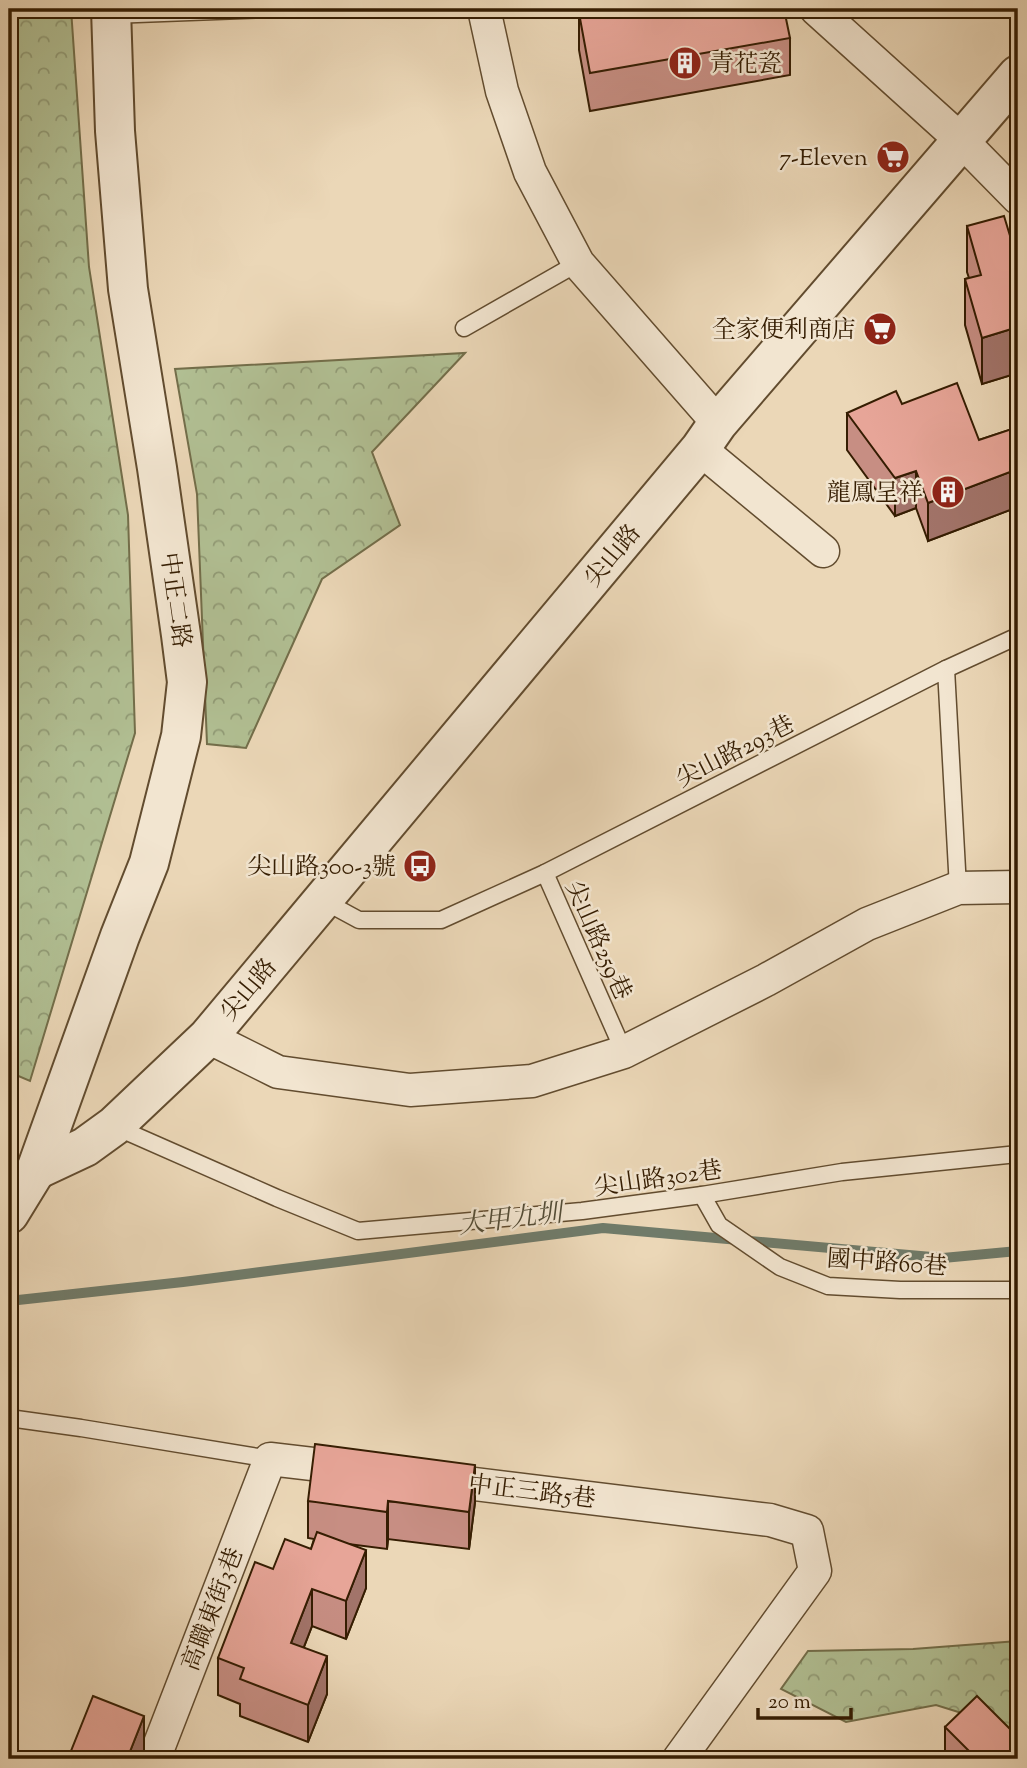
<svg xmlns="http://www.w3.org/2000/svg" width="1027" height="1768" font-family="'Sorts Mill Goudy','Noto Serif TC',serif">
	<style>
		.forest { fill: url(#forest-crowns); stroke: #736e4a; stroke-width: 2 }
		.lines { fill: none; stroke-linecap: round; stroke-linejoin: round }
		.stream { stroke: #707b6a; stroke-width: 10 }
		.service-casing { stroke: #624c2f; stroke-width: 19 }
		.minor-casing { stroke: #624c2f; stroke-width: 35 }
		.tertiary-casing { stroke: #624c2f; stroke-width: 42 }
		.service { stroke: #f2e5d0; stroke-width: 16 }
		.minor { stroke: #f2e5d0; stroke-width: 32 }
		.tertiary { stroke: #f2e5d0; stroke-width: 38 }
		.wall { fill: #c78e83; stroke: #351d02; stroke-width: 2 }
		.shaded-wall { fill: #a2746a; stroke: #351d02; stroke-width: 2 }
		.building { fill: #e7a598; stroke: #351d02; stroke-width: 2 }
		.labels { text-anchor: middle; stroke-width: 5; stroke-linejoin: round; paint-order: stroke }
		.poi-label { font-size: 24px; fill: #351d02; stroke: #f2e5d0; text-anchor: end }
		.street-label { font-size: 24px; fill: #351d02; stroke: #f2e5d0 }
		.water-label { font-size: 26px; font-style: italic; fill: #534c36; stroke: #f2e5d0 }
	</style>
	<defs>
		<pattern id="forest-crowns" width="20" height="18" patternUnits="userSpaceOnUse" patternTransform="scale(1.75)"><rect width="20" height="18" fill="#b1bf93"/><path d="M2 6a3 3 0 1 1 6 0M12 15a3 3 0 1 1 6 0" fill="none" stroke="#919b76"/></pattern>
	</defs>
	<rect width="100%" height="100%" fill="#ebd7b7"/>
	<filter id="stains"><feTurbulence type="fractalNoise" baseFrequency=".00286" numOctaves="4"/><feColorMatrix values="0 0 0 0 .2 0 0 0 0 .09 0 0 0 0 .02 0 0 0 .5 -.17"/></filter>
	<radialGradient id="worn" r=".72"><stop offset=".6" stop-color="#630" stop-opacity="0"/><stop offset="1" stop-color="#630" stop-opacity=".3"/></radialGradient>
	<g class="forest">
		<path d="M9,9H71L89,267L128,515L135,733L30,1081L9,1072Z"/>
		<path d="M465,353L372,452L400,525L322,579L246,748L207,744L197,494L175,369Z"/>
		<path d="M1018,1641V1737L1000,1725L936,1705L846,1722L781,1689L808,1651L913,1649Z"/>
	</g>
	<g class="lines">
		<path class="stream" d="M9,1301L183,1282L603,1228L943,1258L1018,1251"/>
		<defs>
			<g id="service">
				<path d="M582,9H592"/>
				<path d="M111,15L270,9"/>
				<path d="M464,328L578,263"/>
				<path d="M946,669L1018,636"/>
				<path d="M545,873L946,669L958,888"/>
				<path d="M322,900L359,920H441L545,873L624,1052"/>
				<path d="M116,1127L277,1198L358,1231L582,1211L702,1195L842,1172L1018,1154"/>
				<path d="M702,1195L719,1225L780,1267L828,1286L900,1290H1018"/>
				<path d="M9,1418L81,1428L270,1459"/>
			</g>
			<g id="minor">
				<path d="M484,9L502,91L530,172L578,263L718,423"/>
				<path d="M816,9L961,140L1018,198"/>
				<path d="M700,449L823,551"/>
				<path d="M208,1037L278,1072L410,1090L532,1081L624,1052L766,980L867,924L958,888L1018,887"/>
				<path d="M434,1479L770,1520L807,1531L815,1571L679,1759"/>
				<path d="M154,1759L270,1459L355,1469"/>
			</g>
			<g id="tertiary">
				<path d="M36,1170L85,1147L114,1126L208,1037L700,449L718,423L1018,75"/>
				<path d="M9,1214L36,1170L120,936L149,863L181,736L187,682L181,635L157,468L128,289L115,131L111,9"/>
			</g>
		</defs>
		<use href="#service" class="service-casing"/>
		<use href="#minor" class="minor-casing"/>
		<use href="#tertiary" class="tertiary-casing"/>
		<use href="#service" class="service"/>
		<use href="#minor" class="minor"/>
		<use href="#tertiary" class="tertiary"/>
	</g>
	<g class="wall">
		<path d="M579,13L790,38V75L590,111L579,50Z"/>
		<path d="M967,226L1011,239L1018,237V373L982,384L965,325V279L969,278L967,272Z"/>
		<path d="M902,404L979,440L1018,427V507L928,541L916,508L895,516L847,450V413Z"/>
		<path d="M308,1501L475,1502L469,1549L388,1539L387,1549L348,1544L366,1588L346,1639L312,1626L304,1647L327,1694L308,1742L240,1716V1704L218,1695V1658L273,1569L311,1549L314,1539L308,1538Z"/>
		<path d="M945,1727L1018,1759H945Z"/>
	</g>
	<g class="shaded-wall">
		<path d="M1018,327V373L982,384V338Z"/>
		<path d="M1018,469V507L928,541V503Z"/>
		<path d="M916,471V508L895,516V478Z"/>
		<path d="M475,1465V1502L469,1549V1512Z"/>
		<path d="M388,1501V1539L387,1549V1512Z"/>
		<path d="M366,1550V1588L346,1639V1601Z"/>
		<path d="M312,1589V1626L291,1680V1643Z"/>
		<path d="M327,1656V1694L308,1742V1705Z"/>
		<path d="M144,1716V1753L142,1759H127Z"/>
	</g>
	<g class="building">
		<path d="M602,9H784L790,38L590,73L579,13Z"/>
		<path d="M1004,216L1011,239L1018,237V327L982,338L965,279L981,275L967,226Z"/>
		<path d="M957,383L979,440L1018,427V469L928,503L916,471L895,478L847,413L896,391L902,404Z"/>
		<path d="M315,1444L475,1465L469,1512L388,1501L387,1512L308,1501Z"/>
		<path d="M317,1532L366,1550L346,1601L312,1589L291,1643L327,1656L308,1705L240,1679L244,1668L218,1658L255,1562L273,1569L285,1539L311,1549Z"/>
		<path d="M93,1696L144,1716L127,1759H77L69,1756Z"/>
		<path d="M977,1696L1018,1737V1759H977L945,1727Z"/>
	</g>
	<defs>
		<symbol id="building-disc" viewBox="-11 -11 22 22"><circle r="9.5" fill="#8f2418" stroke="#f2e5d0"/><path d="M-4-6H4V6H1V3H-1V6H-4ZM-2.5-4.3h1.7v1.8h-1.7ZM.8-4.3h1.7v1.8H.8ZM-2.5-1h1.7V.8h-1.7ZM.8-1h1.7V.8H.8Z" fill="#fff"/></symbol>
		<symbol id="supermarket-disc" viewBox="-11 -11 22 22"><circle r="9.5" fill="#8f2418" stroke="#f2e5d0"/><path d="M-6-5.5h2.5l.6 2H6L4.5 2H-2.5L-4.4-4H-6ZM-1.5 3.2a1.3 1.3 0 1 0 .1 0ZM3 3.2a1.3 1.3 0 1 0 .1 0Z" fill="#fff"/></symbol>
		<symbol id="bus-disc" viewBox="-11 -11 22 22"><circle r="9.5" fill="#8f2418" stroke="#f2e5d0"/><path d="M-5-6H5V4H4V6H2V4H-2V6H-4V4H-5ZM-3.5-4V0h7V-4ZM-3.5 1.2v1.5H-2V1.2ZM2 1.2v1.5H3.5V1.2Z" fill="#fff"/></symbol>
	</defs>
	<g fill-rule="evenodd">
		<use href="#building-disc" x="666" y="44" width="38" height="38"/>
		<use href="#supermarket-disc" x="874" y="138" width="38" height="38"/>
		<use href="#supermarket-disc" x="861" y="310" width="38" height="38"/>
		<use href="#building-disc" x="929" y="473" width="38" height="38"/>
		<use href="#bus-disc" x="401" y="847" width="38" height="38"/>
	</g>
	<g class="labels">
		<g class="poi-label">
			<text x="710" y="71" text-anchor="start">青花瓷</text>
			<text x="868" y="165">7-Eleven</text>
			<text x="856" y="337">全家便利商店</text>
			<text x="923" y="500">龍鳳呈祥</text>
			<text x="396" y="874">尖山路300-3號</text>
		</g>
		<g class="street-label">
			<text transform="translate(612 555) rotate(-50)" y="8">尖山路</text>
			<text transform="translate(176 600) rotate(82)" y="8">中正二路</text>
			<text transform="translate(735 751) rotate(-27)" y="8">尖山路293巷</text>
			<text transform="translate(599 940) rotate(66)" y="8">尖山路259巷</text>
			<text transform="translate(248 989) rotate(-50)" y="8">尖山路</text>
			<text transform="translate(658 1178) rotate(-8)" y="8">尖山路302巷</text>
			<text transform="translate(887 1262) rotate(4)" y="8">國中路60巷</text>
			<text transform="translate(532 1491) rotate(7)" y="8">中正三路5巷</text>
			<text transform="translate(212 1609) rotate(-69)" y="8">高職東街3巷</text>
		</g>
		<g class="water-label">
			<text transform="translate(510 1218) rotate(-7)" y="9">大甲九圳</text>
		</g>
	</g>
	<rect width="1027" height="1768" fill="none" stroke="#ebd7b7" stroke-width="35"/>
	<rect x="10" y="10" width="1006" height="1747" fill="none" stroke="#351d02" stroke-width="3.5"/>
	<rect x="18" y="18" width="992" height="1733" fill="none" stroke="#351d02" stroke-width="2"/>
	<path d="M758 1708v10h93v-10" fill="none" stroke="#351d02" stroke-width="3.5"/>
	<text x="768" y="1708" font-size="21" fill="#351d02" stroke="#f2e5d0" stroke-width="5" paint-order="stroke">20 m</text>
	<rect width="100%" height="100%" filter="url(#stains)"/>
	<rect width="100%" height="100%" fill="url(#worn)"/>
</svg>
